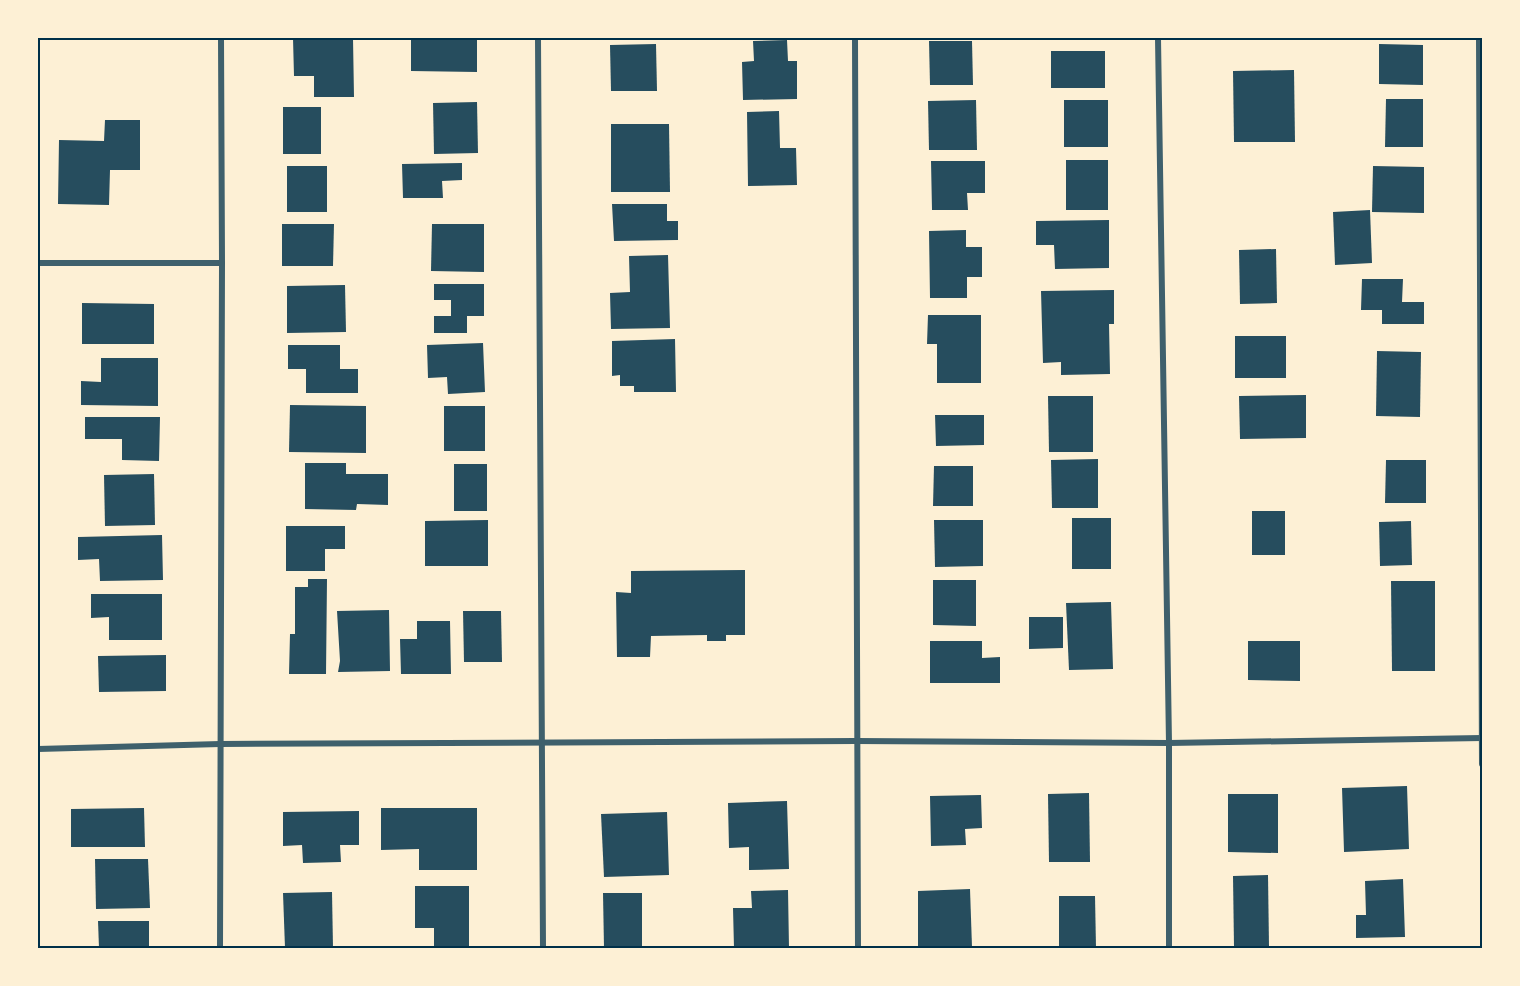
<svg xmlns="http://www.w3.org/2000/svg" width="1520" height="986" font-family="Barlow,sans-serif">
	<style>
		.building { fill: #264d5e }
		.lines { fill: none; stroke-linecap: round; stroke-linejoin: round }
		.minor { stroke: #3f606c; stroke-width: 6 }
		.neatline { fill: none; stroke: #003049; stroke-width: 2 }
	</style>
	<rect width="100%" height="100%" fill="#fdf0d5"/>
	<g class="building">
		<path d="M293,38H353L354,97H314V76H294Z"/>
		<path d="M411,38H477V72L411,71Z"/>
		<path d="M787,40L788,61H797V99L743,100L742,62L754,61L753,41Z"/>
		<path d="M929,41H972L973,85H930Z"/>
		<path d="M656,44L657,91H611L610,45Z"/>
		<path d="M1379,44L1423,45V85L1379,84Z"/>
		<rect x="1051" y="51" width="54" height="37"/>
		<path d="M1294,70L1295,142H1234L1233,71Z"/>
		<path d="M1386,99H1423V147H1385Z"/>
		<path d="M976,100L977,150H929L928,101Z"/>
		<rect x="1064" y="100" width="44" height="47"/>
		<path d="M477,102L478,153L434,154L433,103Z"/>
		<rect x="283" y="107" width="38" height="47"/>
		<path d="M779,111L780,148H796L797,185L748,186L747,112Z"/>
		<path d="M105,120H140V170H110L109,205L58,204L59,140L104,141Z"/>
		<path d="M611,124H669L670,192H611Z"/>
		<rect x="1066" y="160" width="42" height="50"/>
		<path d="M931,161H985V193H967L968,210H932Z"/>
		<path d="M462,163V180L442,181L443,198H403L402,164Z"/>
		<rect x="287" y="166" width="40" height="46"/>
		<path d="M1373,166L1424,167V213L1372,212Z"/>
		<path d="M612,204H667V221H678V240L614,241Z"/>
		<path d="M1370,210L1372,263L1335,265L1333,212Z"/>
		<path d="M1109,220V268L1055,269L1054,245H1036V221Z"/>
		<path d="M282,224H334L333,266H282Z"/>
		<path d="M432,224H484V272L431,271Z"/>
		<path d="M966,230V247H982V277H967V298H930L929,231Z"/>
		<path d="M1276,249L1277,303L1240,304L1239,250Z"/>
		<path d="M668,255L670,328L611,329L610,293L630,292L629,256Z"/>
		<path d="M1362,279H1403L1402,302H1424V324H1382V310H1361Z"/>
		<path d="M434,284H484V316H467V333H434V316H451V300H434Z"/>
		<path d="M345,285L346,332L287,333V286Z"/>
		<path d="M1114,290V324H1109L1110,374L1061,375V362L1043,363L1041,291Z"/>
		<path d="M82,303L154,304V344H82Z"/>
		<path d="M928,315H981V383H937V344H927Z"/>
		<rect x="1235" y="336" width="51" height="42"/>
		<path d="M675,339L676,392H634V386H620V375L612,376V341Z"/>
		<path d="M483,343L485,392L448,394L447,377L428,378L427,345Z"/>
		<path d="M288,345H340V369H358V393H306V369H288Z"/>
		<path d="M1377,351L1421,352L1420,417L1376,416Z"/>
		<path d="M101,358H158V406L81,405V381L101,382Z"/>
		<path d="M1306,395V438L1240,439L1239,396Z"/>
		<path d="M1048,396H1093V452H1049Z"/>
		<path d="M290,405L366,406V453L289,452Z"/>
		<rect x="444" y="406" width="41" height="45"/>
		<path d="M935,415H984V445L936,446Z"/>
		<path d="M85,417H160L159,461L122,460V439H85Z"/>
		<path d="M1098,459V508H1052L1051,460Z"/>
		<path d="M1386,460H1426V503H1385Z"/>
		<path d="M305,463H346V474H388V505L357,504L356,510L305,509Z"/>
		<rect x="454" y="464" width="33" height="47"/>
		<path d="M934,466H973V506H933Z"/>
		<path d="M154,474L155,525L105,526L104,475Z"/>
		<rect x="1252" y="511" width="33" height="44"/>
		<rect x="1072" y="518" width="39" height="51"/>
		<path d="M488,520V566H425V521Z"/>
		<path d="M934,520H983V566L935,567Z"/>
		<path d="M1411,521L1412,565L1380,566L1379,522Z"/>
		<path d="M286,526H345V549H325V571H286Z"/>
		<path d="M162,535L163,580L100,581L99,559L78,560V537Z"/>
		<path d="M745,570V635H726V641H707V635L651,636L650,657H617L616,592L631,593V571Z"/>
		<path d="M308,579H327L326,674H289L290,634H295V587H308Z"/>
		<path d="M933,580H976V626L933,625Z"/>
		<path d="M1391,581H1435V671H1392Z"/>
		<path d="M91,594H162V640H109V617L91,618Z"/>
		<path d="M1111,602L1113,669L1069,670L1066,603Z"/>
		<path d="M389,610L390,671L338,672L340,661L337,611Z"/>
		<path d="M463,611H501L502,662H464Z"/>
		<path d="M1029,617H1063V648L1029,649Z"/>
		<path d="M417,621H450L451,674H401L400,639H417Z"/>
		<path d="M930,641H982V658L1000,657V683H930Z"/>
		<path d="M1248,641H1300V681L1248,680Z"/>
		<path d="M166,655V691L99,692L98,656Z"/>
		<path d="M1407,786L1409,849L1344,852L1342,788Z"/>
		<path d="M1089,793L1090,862H1049L1048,794Z"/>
		<path d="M1228,794H1278V853L1228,852Z"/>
		<path d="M981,795L982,828L965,829L966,845L931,846L930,796Z"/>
		<path d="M787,801L789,869L749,870V847L729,848L728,803Z"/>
		<path d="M144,808L145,847H71V809Z"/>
		<path d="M381,808H477V870H419V849L381,850Z"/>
		<path d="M359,811V845H340L341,862L303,863L302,845L283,846V812Z"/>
		<path d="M667,812L669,875L604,877L601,814Z"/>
		<path d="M95,859H148L150,908L96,909Z"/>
		<path d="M1268,875L1269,947H1234L1233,876Z"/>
		<path d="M1403,879L1405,937L1356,938V915H1366L1365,881Z"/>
		<path d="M415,886H469V948H434V928H415Z"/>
		<path d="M970,889L972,947L918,948V891Z"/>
		<path d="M788,890L789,948H734L733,908H752L751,891Z"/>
		<path d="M332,892L333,948H285L283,893Z"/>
		<path d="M603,893H642V948H604Z"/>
		<path d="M1059,896H1095L1096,948H1059Z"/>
		<path d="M98,921H149V948H99Z"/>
	</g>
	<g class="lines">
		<g class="minor">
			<path d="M538,38L543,948"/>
			<path d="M855,38L858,948"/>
			<path d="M1158,38L1169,743V948"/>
			<path d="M1479,38L1482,764"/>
			<path d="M38,263H222"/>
			<path d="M38,749L220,744L856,741L1169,743L1482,738"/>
			<path d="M220,948L222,263L221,38"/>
		</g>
	</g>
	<rect width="1520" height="986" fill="none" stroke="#fdf0d5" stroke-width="78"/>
	<rect x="39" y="39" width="1442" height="908" class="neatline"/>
</svg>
